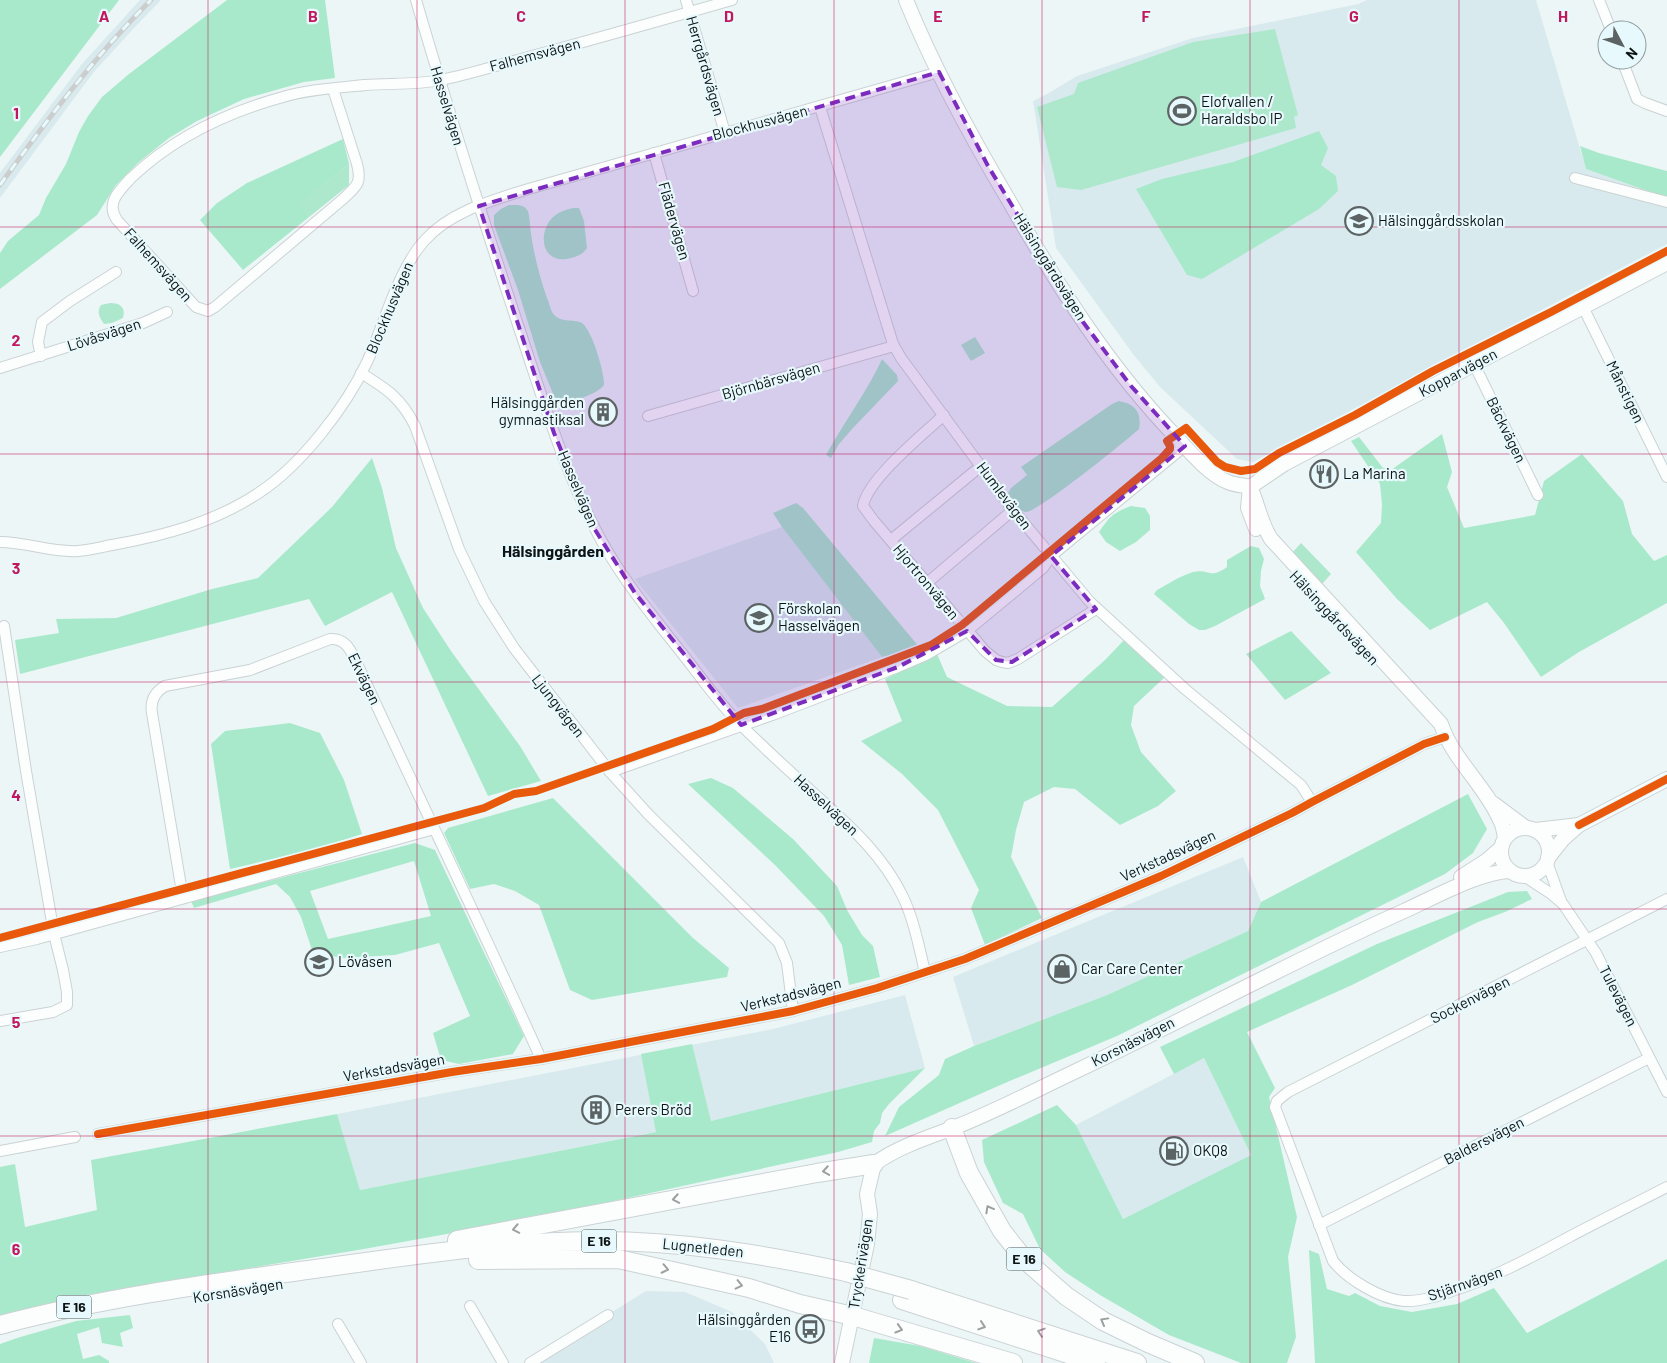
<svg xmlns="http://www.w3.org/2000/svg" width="1667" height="1363" font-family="Barlow,sans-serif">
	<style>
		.built { fill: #d8eaed }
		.green { fill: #ade8cc }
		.forest { fill: #a9e9cb; fill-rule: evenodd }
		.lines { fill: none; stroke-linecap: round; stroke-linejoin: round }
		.street-casing { stroke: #cbd2d3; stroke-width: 12 }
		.secondary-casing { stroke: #cbd2d3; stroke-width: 16 }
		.highway-casing { stroke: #cbd2d3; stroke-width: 20 }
		.street { stroke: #fcfefe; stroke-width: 10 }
		.secondary { stroke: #fcfefe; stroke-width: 14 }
		.highway { stroke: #fcfefe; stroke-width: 18 }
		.rail-casing { stroke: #cccece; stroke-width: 5 }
		.rail { stroke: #e7f9fc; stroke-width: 3; stroke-dasharray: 9; stroke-linecap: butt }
		.highway-bridge-casing { stroke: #cbd2d3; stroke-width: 20; stroke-linecap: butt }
		.highway-bridge { stroke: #fcfefe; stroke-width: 18 }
		.cycleway-casing { stroke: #e7f9fc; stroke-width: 11 }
		.cycleway { stroke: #e8590c; stroke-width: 8 }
		.oneway { stroke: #9da0a1 }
		.marked { fill: #7b2cbf; fill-opacity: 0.2; stroke: #7b2cbf; stroke-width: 4; stroke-dasharray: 10 6; stroke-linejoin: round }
		.grid { fill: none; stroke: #c2185b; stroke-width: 1; stroke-opacity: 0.55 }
		.labels { text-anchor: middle; stroke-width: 4.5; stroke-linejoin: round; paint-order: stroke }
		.shield { fill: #e7f9fc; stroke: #4f595a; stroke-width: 1 }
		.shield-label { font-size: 14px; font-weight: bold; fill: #0e1415 }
		.street-label { font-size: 15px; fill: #0e1415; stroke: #e7f9fc }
		.poi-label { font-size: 15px; fill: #0e1415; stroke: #e7f9fc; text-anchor: start }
		.neighbourhood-label { font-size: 16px; font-weight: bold; fill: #0e1415; stroke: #e7f9fc }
		.grid-label { font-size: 16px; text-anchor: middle; font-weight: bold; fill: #c2185b; stroke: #e7f9fc; stroke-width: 4.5; stroke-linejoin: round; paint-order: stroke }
	</style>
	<rect width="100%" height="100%" fill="#ecf6f7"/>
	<g class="built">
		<path d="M140,0H161L134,28L93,73L0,198V173L82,64Z"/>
		<path d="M1367,0H1536L1586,169L1667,198V244L1253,462L1237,459L1160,387L1133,354L1056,248L1033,101L1047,94L1077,76L1193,38L1358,4Z"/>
		<path d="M782,527L882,657L738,708L635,579Z"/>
		<path d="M1243,857L1261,902L1248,931L1107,995L974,1046L953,977Z"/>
		<path d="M905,995L925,1068L711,1121L360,1190L337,1114L773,1029Z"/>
		<path d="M1204,1058L1251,1155L1123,1219L1076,1125Z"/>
		<path d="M646,1291L685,1292L732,1312L765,1344L774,1363H530Z"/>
	</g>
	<g class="green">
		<path d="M1275,29L1298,115L1294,117L1296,128L1081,190L1057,187L1037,107L1074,94L1078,83L1193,42Z"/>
		<path d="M349,164V185L309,217L299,203Z"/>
		<path d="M110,303C120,303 126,307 123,318L112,323L104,324C100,318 96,312 101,305Z"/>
		<path d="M975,337L985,353L971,361L961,345Z"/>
		<path d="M1301,543L1331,574L1322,584L1292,553Z"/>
	</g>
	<g class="forest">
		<path d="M0,0H119L0,157Z"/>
		<path d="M227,0H325L335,78L304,82L244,99L197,121L169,138L139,162L116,185L97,215L0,289V253L8,241L39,215L46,198L66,164L79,132L88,116L102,97L129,74Z"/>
		<path d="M1319,131L1328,148L1321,165L1336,176L1338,191L1319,209L1202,279L1187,275L1136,189L1162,179L1233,162Z"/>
		<path d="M343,139L349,164L300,203L309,217L243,270L200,220L217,203L247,183Z"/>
		<path d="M1580,146L1599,153L1667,171V198L1586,169Z"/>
		<path d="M509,205C517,205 524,204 528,211C530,219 530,226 531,234C534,255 540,278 547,298C549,302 550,308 552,312C559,323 570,319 580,322C591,325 605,374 604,385C597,395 568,404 556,401L540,362L518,290L494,225V215L501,209Z"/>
		<path d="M573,208H579L584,221L587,248C582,255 578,256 571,258C542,266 537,234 552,218C558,212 565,210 573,208Z"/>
		<path d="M882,359L897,375L898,381L853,428L839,444L831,458L826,455C844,422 867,392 882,359Z"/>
		<path d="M1119,401C1135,404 1142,412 1139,429C1126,441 1038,512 1026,512C1018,511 1012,501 1007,495L1011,488L1027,475L1021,467L1112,404Z"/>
		<path d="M1442,434L1452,472L1447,487L1464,528L1535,515L1544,481L1582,454L1623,501L1632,534L1654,561L1667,555V603L1579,652L1541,677L1504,623L1487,602L1430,630L1397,599L1356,552L1381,523L1382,505L1380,484L1351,441L1359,437L1383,468L1391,470Z"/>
		<path d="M372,458L382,488L396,548L423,608L451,651L520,746L541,781L488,796L392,592L325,626L309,599L20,674L15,640L59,633L56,619L116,618L212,589L258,578L332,507Z"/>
		<path d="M796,503L803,508L920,648L882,657L782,527L773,513Z"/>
		<path d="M1131,506L1145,508L1150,516V530L1136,542L1120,551L1106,542L1099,532C1110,516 1113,513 1131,506Z"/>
		<path d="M1251,546L1259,548L1264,559L1261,571L1260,586L1265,599L1215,626L1205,630H1199L1189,624L1154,594L1157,590C1168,584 1180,576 1193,572C1210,568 1209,580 1227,567V560Z"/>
		<path d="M1291,631L1331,673L1285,700L1246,654Z"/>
		<path d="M1124,640L1166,676L1134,706L1131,725L1141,752L1176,791L1158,806L1120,825L1075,789L1054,787L1024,802L1016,830L1011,857L1042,918L985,945L971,908L979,890L938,810L902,774L861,741L902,721L885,679L937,654L947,677L1007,706L1052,707L1105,660Z"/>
		<path d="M290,723L320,733L344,780L362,834L311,850L230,869L211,744L225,731Z"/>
		<path d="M711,778L733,788L793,839L837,886L847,910L862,935L873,946L880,977L849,985L842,945L824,916L775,865L688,784Z"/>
		<path d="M1468,794L1487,829L1473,853L1445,874L1117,1036L1005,1083L885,1136L899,1107L939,1075L945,1059L974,1046L1107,995L1248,931L1261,902Z"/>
		<path d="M553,798L693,938L729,968L727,977L592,1000L570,990L539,905L515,891L494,884L470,889L444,833L448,828Z"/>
		<path d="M415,843L435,850L524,1036L513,1054L459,1064L441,1060L433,1033L470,1016L439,943L395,955L343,958L313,953L301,917L290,897L276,884L194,908L191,901ZM414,861L431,916L328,939L310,891Z"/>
		<path d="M1527,891L1532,899L1505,912L1478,922L1352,985L1247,1032L1275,1088L1269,1097L1297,1217L1288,1257L1296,1337L1287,1363H1241L1169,1335L1100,1295L1065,1272L1040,1249L1023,1214L1003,1203L984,1162L982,1140L1057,1105L1076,1125L1123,1219L1251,1155L1204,1058L1174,1074L1160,1047L1377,944L1508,892Z"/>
		<path d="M692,1044L711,1121L925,1068L889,1104L882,1113L880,1123L874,1131L872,1142L838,1152L545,1216L364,1249L74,1297L0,1317V1167L15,1164L25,1227L97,1210L91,1160L337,1114L360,1190L656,1132L641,1054Z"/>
		<path d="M1309,1250L1319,1254L1327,1289L1349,1296L1355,1293L1380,1306L1412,1312L1457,1304L1494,1288L1527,1333L1667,1259V1363H1315Z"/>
		<path d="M130,1315L133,1328L120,1333L123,1347L102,1343L99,1327L77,1334L83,1359L99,1355L109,1361V1363H0V1344L17,1338L76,1321Z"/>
		<path d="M874,1338L920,1346L976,1363H869Z"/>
	</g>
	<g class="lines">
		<defs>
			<g id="street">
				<path d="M416,0C448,110 483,219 519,328C546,408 569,490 614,562C636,597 663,629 688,661C705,683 722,707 742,726C767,751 794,775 820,799C852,828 884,857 903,897C914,920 919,947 925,972"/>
				<path d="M686,0L725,133"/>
				<path d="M1599,0L1611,30"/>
				<path d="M1622,60L1637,99L1645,103L1667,111"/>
				<path d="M333,89L357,164C362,183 357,186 343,199L215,307L208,311L196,307L117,220C105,203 120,190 131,178C173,138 228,112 283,97C309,89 338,88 365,85C390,83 416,85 440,80C467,75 494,66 521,59C592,40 662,20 732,0"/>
				<path d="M820,107L893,344L901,358L1013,510L1090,602L1185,689L1301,785L1312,802"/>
				<path d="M654,153L693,291"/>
				<path d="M1575,178L1667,202"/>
				<path d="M1583,307L1667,477"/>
				<path d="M41,356L38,342L42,322L70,301L116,272"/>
				<path d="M1474,364L1538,495"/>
				<path d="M0,368L143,323L167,312"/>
				<path d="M361,373C387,389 401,398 415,426L459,549L484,601L514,648L610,772L648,814L779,943L787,963L793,1011"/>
				<path d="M944,415C923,434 867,480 863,506L874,521L985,651L996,660L1002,662L1008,663L1018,659L1096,609"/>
				<path d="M648,416L894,346"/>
				<path d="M891,540L981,466"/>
				<path d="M0,542C27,542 52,553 78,551C90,550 101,547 112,545C163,536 216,522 260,492C301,465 346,407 367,362C384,325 398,269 425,240C450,212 490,201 525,190L939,72"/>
				<path d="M927,583L1013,510"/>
				<path d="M610,772L775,714L898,667L926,655L967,631L1043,568L1051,556L1185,446"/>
				<path d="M1547,862L1561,901"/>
				<path d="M1524,876L1550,893L1563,904L1596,953L1667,1092"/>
				<path d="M183,898L152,713C150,701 155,692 165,686L250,670L330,639C345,638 350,649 356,661C417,794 481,925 541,1059"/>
				<path d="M1667,899L1288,1092L1277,1101L1275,1107L1333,1261C1347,1279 1380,1299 1404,1301C1421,1302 1439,1296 1455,1290C1495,1277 1532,1257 1569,1237C1601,1220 1634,1204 1667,1187"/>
				<path d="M0,947L37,939L434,829"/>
				<path d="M0,1021L53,1012L67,1005V992L63,970L54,934L26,771L4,626"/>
				<path d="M98,1134L452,1072L541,1059L793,1011L877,988L965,959L1161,876L1292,813L1312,802L1424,744L1445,737"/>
				<path d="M0,1151L75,1137"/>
				<path d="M1319,1225L1649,1058"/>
				<path d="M470,1306L503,1363"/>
				<path d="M338,1324L361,1363"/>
				<path d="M530,1363L608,1315"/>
			</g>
			<g id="secondary">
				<path d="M906,0C934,69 970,135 1008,199C1057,285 1110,369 1179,440C1192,454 1210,475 1228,482C1234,485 1243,485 1250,487"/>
				<path d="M1250,487L1284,464L1667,263"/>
				<path d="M1250,487C1258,504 1260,522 1271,539L1441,724C1453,760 1485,785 1500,820C1503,825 1504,832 1505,838"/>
				<path d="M1250,487L1248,508L1256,529"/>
				<path d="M1494,804L1526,828"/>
				<circle cx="1525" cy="852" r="24"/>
				<path d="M1536,830L1579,825"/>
				<path d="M1548,858L1563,839L1579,825L1667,779"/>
				<path d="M1461,877L1486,861L1501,848"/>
				<path d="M842,1363L867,1244L870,1214L867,1194L874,1164C898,1147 926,1138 953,1128C994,1112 1034,1091 1074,1072C1184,1020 1292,961 1404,911C1433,898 1479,872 1510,871"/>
			</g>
			<g id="highway">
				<path d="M952,1128L969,1173L1002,1231L1024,1259L1066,1296L1103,1321L1148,1343L1195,1363"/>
				<path d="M457,1240L817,1173L874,1164"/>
				<path d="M478,1260L618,1259L749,1288L800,1304L853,1316L1013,1363"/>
				<path d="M911,1290L1137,1363"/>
				<path d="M902,1300L1096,1363"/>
				<path d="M0,1325C98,1299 199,1285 300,1271C396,1258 493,1242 591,1241C677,1240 762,1254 846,1272"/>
			</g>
		</defs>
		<use href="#street" class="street-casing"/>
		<use href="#secondary" class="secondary-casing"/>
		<use href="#highway" class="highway-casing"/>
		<use href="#street" class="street"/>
		<use href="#secondary" class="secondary"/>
		<use href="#highway" class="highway"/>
		<defs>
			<path id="rail" d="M0,185C47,120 94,57 151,0"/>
		</defs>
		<use href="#rail" class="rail-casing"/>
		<use href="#rail" class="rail"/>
		<defs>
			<path id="highway-bridge" d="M846,1272L911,1290"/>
		</defs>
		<use href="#highway-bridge" class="highway-bridge-casing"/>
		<use href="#highway-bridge" class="highway-bridge"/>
		<defs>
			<g id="cycleway">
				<path d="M1579,825L1667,779"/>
				<path d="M0,938L484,808L514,794L536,791L713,729L744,713L762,709L931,645L962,625L1162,458L1170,449V446L1167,441L1186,428L1217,462L1225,467L1241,471L1255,469L1279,453L1355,415L1433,371L1551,312L1667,251"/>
				<path d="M98,1134L452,1072L541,1059L793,1011L877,988L965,959L1161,876L1292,813L1312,802L1424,744L1445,737"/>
			</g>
		</defs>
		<use href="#cycleway" class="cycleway-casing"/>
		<use href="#cycleway" class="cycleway"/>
	</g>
	<defs><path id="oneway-chevron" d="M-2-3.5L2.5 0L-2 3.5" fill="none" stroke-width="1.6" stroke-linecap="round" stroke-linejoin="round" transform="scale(1.25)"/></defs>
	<g class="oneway">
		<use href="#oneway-chevron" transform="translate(826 1171) rotate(171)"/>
		<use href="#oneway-chevron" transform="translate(676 1199) rotate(170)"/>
		<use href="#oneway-chevron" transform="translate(989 1209) rotate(-119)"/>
		<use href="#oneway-chevron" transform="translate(516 1229) rotate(169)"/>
		<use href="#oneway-chevron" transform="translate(665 1269) rotate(12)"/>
		<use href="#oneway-chevron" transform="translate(739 1285) rotate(13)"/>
		<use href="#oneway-chevron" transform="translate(1104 1321) rotate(-151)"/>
		<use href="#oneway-chevron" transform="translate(982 1326) rotate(18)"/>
		<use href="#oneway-chevron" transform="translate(899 1329) rotate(16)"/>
		<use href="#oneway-chevron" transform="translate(1041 1332) rotate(-162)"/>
	</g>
	<path class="marked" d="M939,72L988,166L1083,322L1131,386L1185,446L1051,556L1096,609L1012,662L996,660L967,631L898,667L741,725L635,593L592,525L554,433L479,206Z"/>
	<path class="grid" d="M208,0V1363M417,0V1363M625,0V1363M834,0V1363M1042,0V1363M1250,0V1363M1459,0V1363M0,227H1667M0,454H1667M0,682H1667M0,909H1667M0,1136H1667"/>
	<defs>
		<symbol id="stadium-ring" viewBox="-11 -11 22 22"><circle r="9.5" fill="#e7f9fc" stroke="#5c6364" stroke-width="1.5"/><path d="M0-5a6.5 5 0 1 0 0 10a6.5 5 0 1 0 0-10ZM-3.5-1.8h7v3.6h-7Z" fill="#5c6364"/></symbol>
		<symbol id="school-ring" viewBox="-11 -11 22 22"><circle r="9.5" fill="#e7f9fc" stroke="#5c6364" stroke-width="1.5"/><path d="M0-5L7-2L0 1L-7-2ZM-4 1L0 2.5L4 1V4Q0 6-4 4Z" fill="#5c6364"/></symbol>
		<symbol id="building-ring" viewBox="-11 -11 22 22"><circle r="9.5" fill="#e7f9fc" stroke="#5c6364" stroke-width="1.5"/><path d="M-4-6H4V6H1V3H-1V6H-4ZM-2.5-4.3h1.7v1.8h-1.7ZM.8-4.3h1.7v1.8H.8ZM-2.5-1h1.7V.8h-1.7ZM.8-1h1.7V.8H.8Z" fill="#5c6364"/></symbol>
		<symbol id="restaurant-ring" viewBox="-11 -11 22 22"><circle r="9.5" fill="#e7f9fc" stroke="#5c6364" stroke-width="1.5"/><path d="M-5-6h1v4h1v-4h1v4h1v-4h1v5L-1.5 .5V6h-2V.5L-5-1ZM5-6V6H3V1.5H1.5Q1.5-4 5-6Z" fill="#5c6364"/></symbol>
		<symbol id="shop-ring" viewBox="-11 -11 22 22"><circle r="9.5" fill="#e7f9fc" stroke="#5c6364" stroke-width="1.5"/><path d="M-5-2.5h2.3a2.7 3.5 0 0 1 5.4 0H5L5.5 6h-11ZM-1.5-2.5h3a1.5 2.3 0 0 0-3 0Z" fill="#5c6364"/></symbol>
		<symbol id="fuel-ring" viewBox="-11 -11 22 22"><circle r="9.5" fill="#e7f9fc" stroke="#5c6364" stroke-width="1.5"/><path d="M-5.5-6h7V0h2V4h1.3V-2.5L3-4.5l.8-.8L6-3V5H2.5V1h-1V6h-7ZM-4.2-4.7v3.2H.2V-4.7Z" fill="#5c6364"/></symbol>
		<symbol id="bus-ring" viewBox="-11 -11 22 22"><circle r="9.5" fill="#e7f9fc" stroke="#5c6364" stroke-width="1.5"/><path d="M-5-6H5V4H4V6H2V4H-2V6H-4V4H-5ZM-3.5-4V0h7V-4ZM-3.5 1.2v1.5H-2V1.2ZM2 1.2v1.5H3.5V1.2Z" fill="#5c6364"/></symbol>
	</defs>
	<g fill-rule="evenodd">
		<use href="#stadium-ring" x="1166" y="95" width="32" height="32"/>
		<use href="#school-ring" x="1343" y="205" width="32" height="32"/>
		<use href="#building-ring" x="587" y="396" width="32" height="32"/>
		<use href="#restaurant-ring" x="1308" y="458" width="32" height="32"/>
		<use href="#school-ring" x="743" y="602" width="32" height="32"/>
		<use href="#school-ring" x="303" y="946" width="32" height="32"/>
		<use href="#shop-ring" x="1046" y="953" width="32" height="32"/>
		<use href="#building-ring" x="580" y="1094" width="32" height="32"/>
		<use href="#fuel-ring" x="1158" y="1135" width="32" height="32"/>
		<use href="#bus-ring" x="794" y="1313" width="32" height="32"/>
	</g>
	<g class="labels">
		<g class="shield">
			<rect x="581.5" y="1229.5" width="35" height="23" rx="4"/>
			<rect x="1006.5" y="1247.5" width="35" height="23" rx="4"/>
			<rect x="56.5" y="1295.5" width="35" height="23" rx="4"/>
		</g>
		<g class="shield-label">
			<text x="599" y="1246">E 16</text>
			<text x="1024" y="1264">E 16</text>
			<text x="74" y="1312">E 16</text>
		</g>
		<g class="street-label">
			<text transform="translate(535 55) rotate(-15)" y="5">Falhemsvägen</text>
			<text transform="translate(705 66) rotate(74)" y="5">Herrgårdsvägen</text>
			<text transform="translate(447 106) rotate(73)" y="5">Hasselvägen</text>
			<text transform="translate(760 123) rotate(-15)" y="5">Blockhusvägen</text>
			<text transform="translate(674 221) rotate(74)" y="5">Flädervägen</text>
			<text transform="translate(158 265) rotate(48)" y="5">Falhemsvägen</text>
			<text transform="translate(1050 267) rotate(58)" y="5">Hälsinggårdsvägen</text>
			<text transform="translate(390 308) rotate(-67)" y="5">Blockhusvägen</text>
			<text transform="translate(104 335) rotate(-18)" y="5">Lövåsvägen</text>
			<text transform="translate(1458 373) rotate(-28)" y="5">Kopparvägen</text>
			<text transform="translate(771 381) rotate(-16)" y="5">Björnbärsvägen</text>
			<text transform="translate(1625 392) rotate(64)" y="5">Månstigen</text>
			<text transform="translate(1506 430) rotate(64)" y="5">Bäckvägen</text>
			<text transform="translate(578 489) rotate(67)" y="5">Hasselvägen</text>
			<text transform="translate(1004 496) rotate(53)" y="5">Humlevägen</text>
			<text transform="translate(926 582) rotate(50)" y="5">Hjortronvägen</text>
			<text transform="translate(1334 618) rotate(47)" y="5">Hälsinggårdsvägen</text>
			<text transform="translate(364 679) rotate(64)" y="5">Ekvägen</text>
			<text transform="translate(558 706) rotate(52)" y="5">Ljungvägen</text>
			<text transform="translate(826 805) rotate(43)" y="5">Hasselvägen</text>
			<text transform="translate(1168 856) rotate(-25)" y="5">Verkstadsvägen</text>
			<text transform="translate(791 995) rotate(-14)" y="5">Verkstadsvägen</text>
			<text transform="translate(1618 996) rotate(63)" y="5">Tulevägen</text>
			<text transform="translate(1470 1000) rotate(-27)" y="5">Sockenvägen</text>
			<text transform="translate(1133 1042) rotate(-27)" y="5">Korsnäsvägen</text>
			<text transform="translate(394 1068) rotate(-10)" y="5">Verkstadsvägen</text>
			<text transform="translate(1484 1141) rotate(-27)" y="5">Baldersvägen</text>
			<text transform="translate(703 1248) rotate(6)" y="5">Lugnetleden</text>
			<text transform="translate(861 1264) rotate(-81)" y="5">Tryckerivägen</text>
			<text transform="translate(1465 1284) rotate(-19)" y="5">Stjärnvägen</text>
			<text transform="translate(238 1291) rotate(-9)" y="5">Korsnäsvägen</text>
		</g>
		<g class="poi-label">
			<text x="1201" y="107">Elofvallen /<tspan x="1201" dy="17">Haraldsbo IP</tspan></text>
			<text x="1378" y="226">Hälsinggårdsskolan</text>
			<text x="584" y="408" text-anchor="end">Hälsinggården<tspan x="584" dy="17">gymnastiksal</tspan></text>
			<text x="1343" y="479">La Marina</text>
			<text x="778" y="614">Förskolan<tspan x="778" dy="17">Hasselvägen</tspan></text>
			<text x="338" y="967">Lövåsen</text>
			<text x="1081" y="974">Car Care Center</text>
			<text x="615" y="1115">Perers Bröd</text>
			<text x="1193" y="1156">OKQ8</text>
			<text x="791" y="1325" text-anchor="end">Hälsinggården<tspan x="791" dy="17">E16</tspan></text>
		</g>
		<g class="neighbourhood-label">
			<text x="553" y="557">Hälsinggården</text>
		</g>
	</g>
	<g class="grid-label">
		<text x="104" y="22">A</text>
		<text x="313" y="22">B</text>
		<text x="521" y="22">C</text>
		<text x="729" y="22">D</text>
		<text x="938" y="22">E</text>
		<text x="1146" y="22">F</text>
		<text x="1354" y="22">G</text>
		<text x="1563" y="22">H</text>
		<text x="16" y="119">1</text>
		<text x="16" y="346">2</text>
		<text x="16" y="574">3</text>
		<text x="16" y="801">4</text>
		<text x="16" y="1028">5</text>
		<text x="16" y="1255">6</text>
	</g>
	<g transform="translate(1622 45) rotate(131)"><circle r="24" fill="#e7f9fc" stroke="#909da0"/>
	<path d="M0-4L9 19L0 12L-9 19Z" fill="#5c6364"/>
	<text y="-8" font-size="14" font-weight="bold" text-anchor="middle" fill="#0e1415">N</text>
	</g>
</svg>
